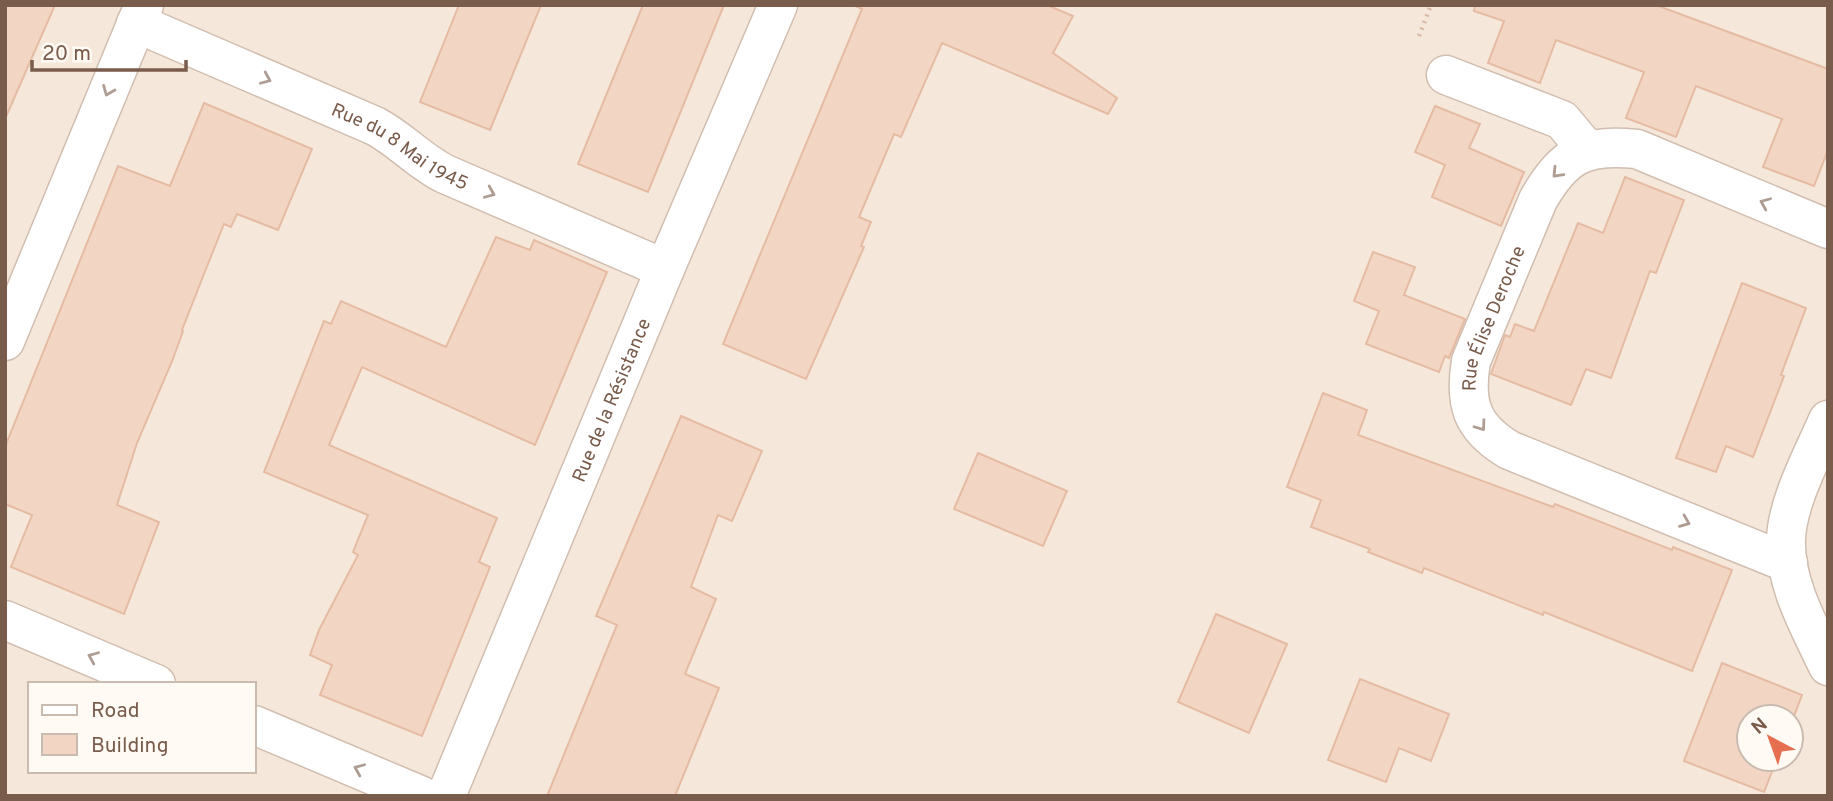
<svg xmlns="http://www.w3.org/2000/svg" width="1833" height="801" font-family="Overpass,sans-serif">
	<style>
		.residential { fill: #f5e8da; fill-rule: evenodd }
		.building { fill: #f3d5c3; stroke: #e6bba3; stroke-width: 2 }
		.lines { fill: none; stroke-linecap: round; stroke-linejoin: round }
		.minor-casing { stroke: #d1beb0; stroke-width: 41 }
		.path { stroke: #d9b8a5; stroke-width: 4.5; stroke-dasharray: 2 5; stroke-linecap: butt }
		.minor { stroke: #fff; stroke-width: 38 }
		.oneway { stroke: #af9d94 }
		.labels { text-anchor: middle; stroke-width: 5; stroke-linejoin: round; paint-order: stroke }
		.street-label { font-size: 19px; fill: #7a5c4d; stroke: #fffaf3 }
	</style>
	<rect width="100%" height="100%" fill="#fdf6ec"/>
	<path class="residential" d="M5,5H1828V796H5ZM30,684H254V771H30ZM1749,717H1791V759H1749Z"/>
	<g class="building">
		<path d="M5,5H55L5,119Z"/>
		<path d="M459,5H541L490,130L420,102Z"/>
		<path d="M643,5H724L648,192L578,164Z"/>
		<path d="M853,5H1047L1073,16L1053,53L1117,98L1108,114L942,43L901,137L894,134L859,217L871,222L861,246L864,247L806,379L723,344L862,9Z"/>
		<path d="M1475,5H1656L1828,69V150L1814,186L1763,167L1782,119L1696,86L1676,137L1626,118L1644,72L1556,40L1540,83L1488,63L1504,21L1474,11Z"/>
		<path d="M204,103L312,149L278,230L237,214L231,227L224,224L204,274L182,330L183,331L173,359L137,443L117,505L159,522L124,614L11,567L32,515L5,504V447L118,166L170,186Z"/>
		<path d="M1435,106L1480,124L1469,148L1524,172L1501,226L1432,197L1445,165L1415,152Z"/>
		<path d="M1625,177L1684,200L1656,273L1650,271L1611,378L1586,369L1571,405L1491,374L1505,335L1510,337L1515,324L1534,331L1578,223L1603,233Z"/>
		<path d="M496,237L530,250L534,240L607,272L535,445L362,367L329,445L497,518L479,562L490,567L422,736L320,695L332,665L310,655L319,630L358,555L353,552L368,515L264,472L324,321L331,324L341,301L446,347Z"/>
		<path d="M1373,252L1415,267L1404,295L1465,319L1449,358L1445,356L1439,372L1366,344L1379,311L1354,301Z"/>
		<path d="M1742,283L1806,308L1781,375L1784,376L1753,457L1726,446L1716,472L1676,458Z"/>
		<path d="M1323,393L1367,410L1358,435L1553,507L1555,504L1672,550L1673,547L1732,570L1692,671L1544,612L1543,615L1424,568L1422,573L1368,552L1370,549L1311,527L1321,500L1287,487Z"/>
		<path d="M681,416L762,451L732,521L718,515L691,587L716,599L685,674L719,688L675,796H547L617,625L596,616Z"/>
		<path d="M978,453L1067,491L1043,546L954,509Z"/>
		<path d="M1216,614L1287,644L1249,733L1178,702Z"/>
		<path d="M1722,663L1802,695L1791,724V717H1749V759H1777L1764,792L1684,761Z"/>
		<path d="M1360,679L1449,714L1431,761L1399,748L1386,782L1328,760Z"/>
	</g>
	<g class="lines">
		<defs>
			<g id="minor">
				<path id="s1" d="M136,23L375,126C400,139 419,161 445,174L665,269"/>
				<path d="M1446,75L1562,120L1587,150"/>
				<path d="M5,341L144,5"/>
				<path d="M1828,420C1813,455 1788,500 1786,538C1784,583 1809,626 1828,666"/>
				<path id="s2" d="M1788,563L1509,450C1471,427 1464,403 1471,361L1538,200C1564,154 1585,144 1637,149L1828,229"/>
				<path d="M5,620L156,684"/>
				<path d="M254,725L422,796"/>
				<path id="s3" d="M446,796L665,269L778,5"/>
			</g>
		</defs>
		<use href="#minor" class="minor-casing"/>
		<path class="path" d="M1419,36L1431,5"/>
		<use href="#minor" class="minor"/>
	</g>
	<defs><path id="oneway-chevron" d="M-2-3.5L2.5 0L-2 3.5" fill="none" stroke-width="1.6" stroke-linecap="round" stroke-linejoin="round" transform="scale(1.75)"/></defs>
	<g class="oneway">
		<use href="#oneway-chevron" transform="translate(266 79) rotate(23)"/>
		<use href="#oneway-chevron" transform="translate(108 91) rotate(112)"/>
		<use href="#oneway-chevron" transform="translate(1557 173) rotate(134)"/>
		<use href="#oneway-chevron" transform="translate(490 193) rotate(23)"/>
		<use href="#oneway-chevron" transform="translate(1765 203) rotate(-157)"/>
		<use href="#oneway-chevron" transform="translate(1481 426) rotate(54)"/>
		<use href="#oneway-chevron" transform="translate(1685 522) rotate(22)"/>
		<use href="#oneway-chevron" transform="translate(93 657) rotate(-157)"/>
		<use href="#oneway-chevron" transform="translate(359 769) rotate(-157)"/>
	</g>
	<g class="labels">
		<g class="street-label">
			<text dy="7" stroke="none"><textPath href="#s1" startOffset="292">Rue du 8 Mai 1945</textPath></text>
			<text dy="7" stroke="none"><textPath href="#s2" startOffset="453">Rue Élise Deroche</textPath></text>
			<text dy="7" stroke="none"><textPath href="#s3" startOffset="429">Rue de la Résistance</textPath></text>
		</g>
	</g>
	<rect width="1833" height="801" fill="none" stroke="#7a5c4d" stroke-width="14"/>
	<rect x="28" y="682" width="228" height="91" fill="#fffaf3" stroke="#cabbb1" stroke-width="2"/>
	<rect x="42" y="705" width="35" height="10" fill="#ffffff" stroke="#cabbb1" stroke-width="2"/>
	<text x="91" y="717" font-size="21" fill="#7a5c4d">Road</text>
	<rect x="42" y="734" width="35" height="21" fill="#f3d5c3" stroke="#cabbb1" stroke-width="2"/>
	<text x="91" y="752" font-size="21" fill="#7a5c4d">Building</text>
	<g transform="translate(1770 738) rotate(319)"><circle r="33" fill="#fffaf3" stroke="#cabbb1" stroke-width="2"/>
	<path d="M0-5L12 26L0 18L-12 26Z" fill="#e76f51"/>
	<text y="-10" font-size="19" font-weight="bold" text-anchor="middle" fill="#7a5c4d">N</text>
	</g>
	<path d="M32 60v10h154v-10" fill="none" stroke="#7a5c4d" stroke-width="3.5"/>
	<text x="42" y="60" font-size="21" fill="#7a5c4d" stroke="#fffaf3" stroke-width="5" paint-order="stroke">20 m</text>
</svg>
